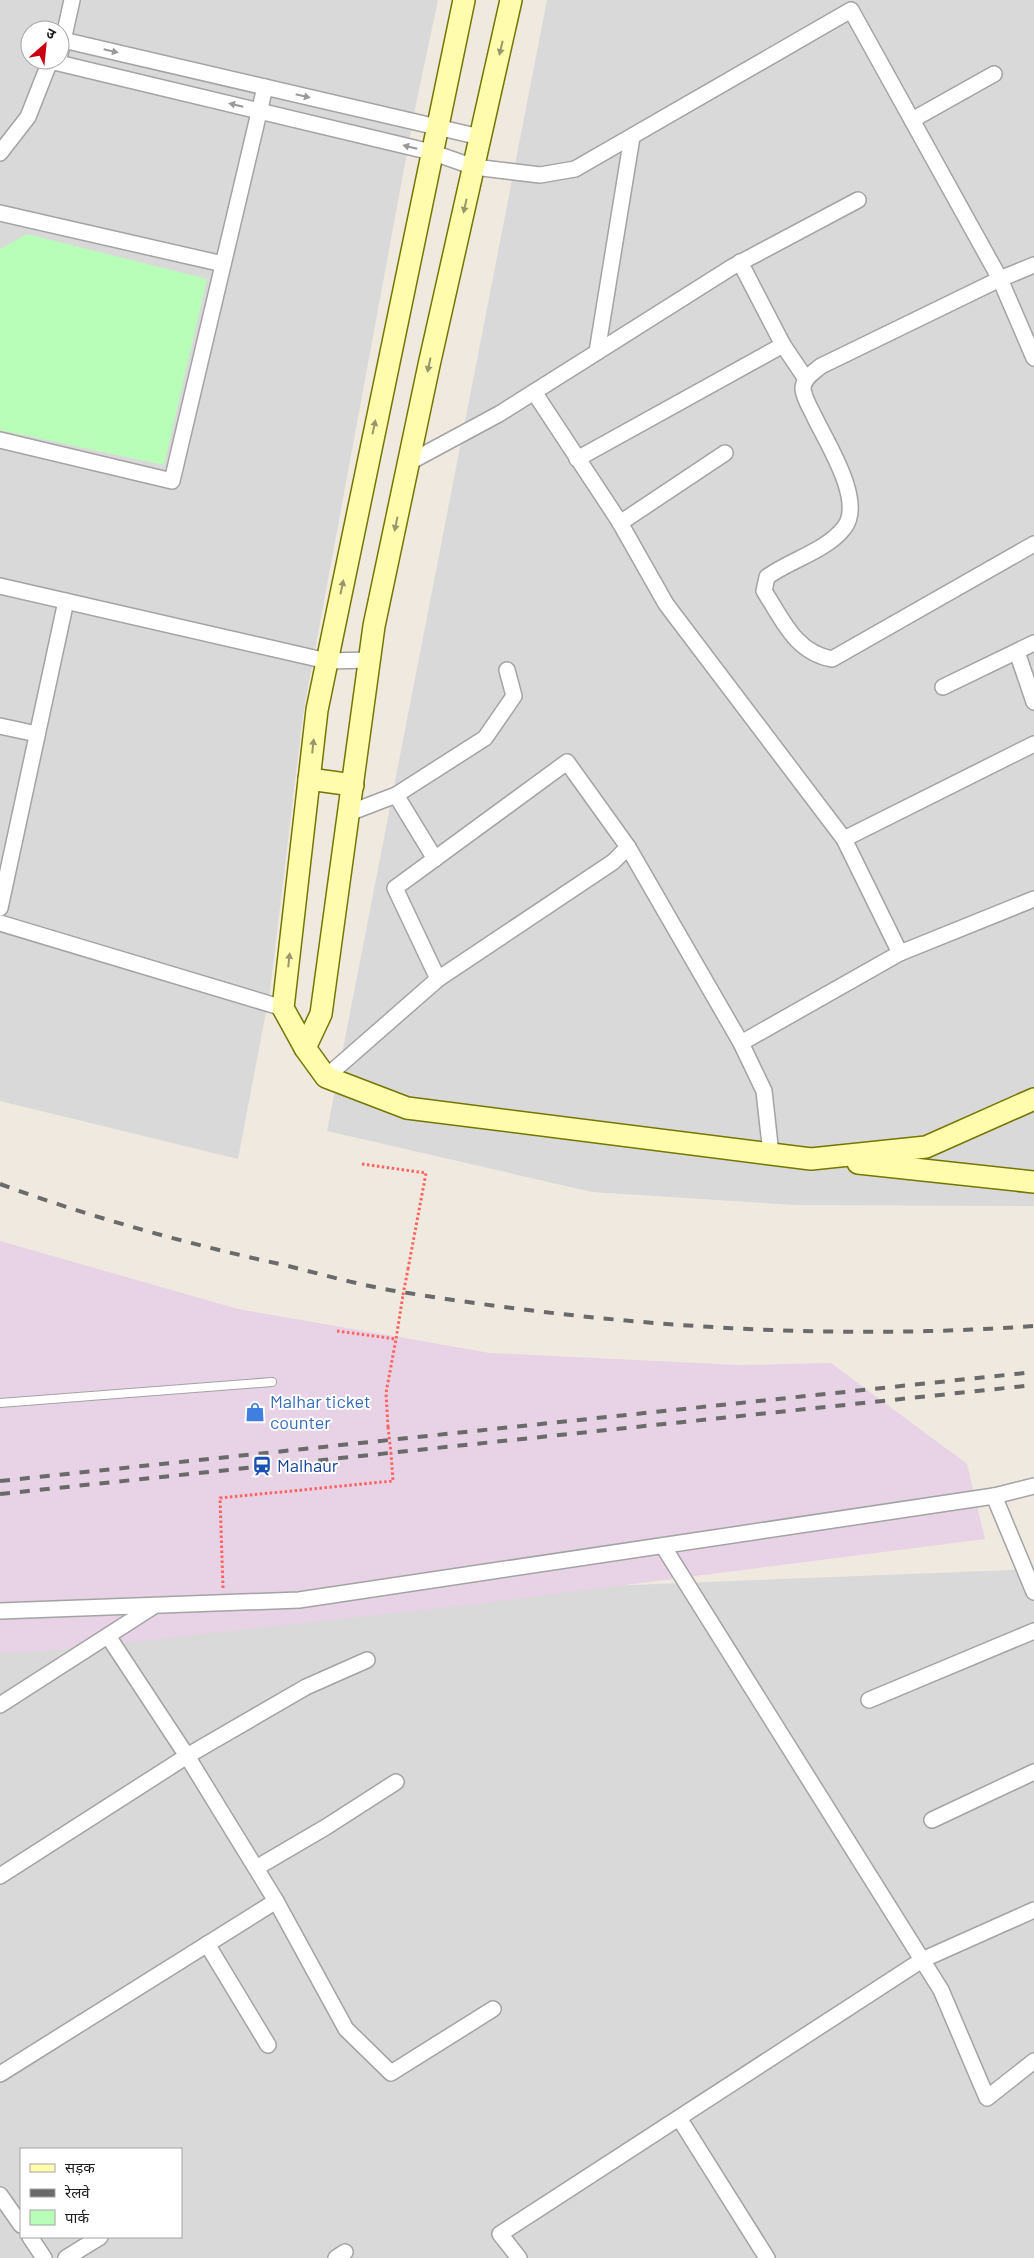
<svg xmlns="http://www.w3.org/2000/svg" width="1034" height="2258" font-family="Barlow,'Noto Sans Devanagari',sans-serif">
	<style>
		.residential { fill: #dad9d9; fill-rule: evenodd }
		.industrial { fill: #e8d2e6 }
		.park { fill: #b8feb8 }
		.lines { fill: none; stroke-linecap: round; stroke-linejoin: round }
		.lane-casing { stroke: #a3a3a3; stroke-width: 10 }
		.street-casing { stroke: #a3a3a3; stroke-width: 18 }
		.secondary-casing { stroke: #737600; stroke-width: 24 }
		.path { stroke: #ff6461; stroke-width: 3; stroke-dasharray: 2.5 2.5; stroke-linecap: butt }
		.lane { stroke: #fff; stroke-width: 8 }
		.street { stroke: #fff; stroke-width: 15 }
		.secondary { stroke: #fffcae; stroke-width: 21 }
		.rail { stroke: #6a6a6a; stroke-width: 4; stroke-dasharray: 10 10; stroke-linecap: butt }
		.path-bridge { stroke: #ff6461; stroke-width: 3; stroke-dasharray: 2.5 2.5; stroke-linecap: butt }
		.oneway { fill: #99976c }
		.oneway2 { fill: #999 }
		.labels { text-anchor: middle; stroke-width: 4; stroke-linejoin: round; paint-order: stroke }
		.shop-label { font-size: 18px; fill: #366cbe; stroke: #fff; text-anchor: start }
		.transit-label { font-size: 18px; fill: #164399; stroke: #fff; text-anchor: start }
	</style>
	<rect width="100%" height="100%" fill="#efe9e0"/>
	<g class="residential">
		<path d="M0,0H438L416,104L303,715L270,991L238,1159L0,1101ZM30,30H60V60H30Z"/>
		<path d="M547,0H1034V1206L795,1205L592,1192L327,1131Z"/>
		<path d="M1034,1569V2258H0V1610ZM21,2149H181V2237H21Z"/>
	</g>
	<path class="industrial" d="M0,1241L238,1309L490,1353L738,1365L831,1363L967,1464L985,1539L477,1604L47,1651L0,1653Z"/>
	<path class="park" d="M27,234L207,279L164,465L0,430V249Z"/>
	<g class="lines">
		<defs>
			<path id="lane" d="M0,1403L272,1382"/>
			<g id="street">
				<path d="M63,40L480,137"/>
				<path d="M60,54L72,0"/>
				<path d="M912,120L994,74"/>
				<path d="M0,153L28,117L50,61L431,152L474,167L540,175L575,169L851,10L1000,279L1034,358"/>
				<path d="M0,213L223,264"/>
				<path d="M740,262L783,345"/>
				<path d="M1034,265L1000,279L821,366C814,372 803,378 803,389C804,399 811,409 815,418C827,443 865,502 844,528C826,551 790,560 767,577L764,591C783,620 795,652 832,659L1034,544"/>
				<path d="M597,352L632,137"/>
				<path d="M534,392L619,521L666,604L844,839L900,953"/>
				<path d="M0,440L172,481L265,87"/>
				<path d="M577,459L783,345L806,379"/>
				<path d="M408,463L499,414L732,267L858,200"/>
				<path d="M620,523L725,453"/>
				<path d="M0,586L327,661L370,660"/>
				<path d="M1017,652L1034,702"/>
				<path d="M943,687L1034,643"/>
				<path d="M0,726L37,734"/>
				<path d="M396,795L435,859"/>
				<path d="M349,813L396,795L485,738L514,696L507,670"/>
				<path d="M844,839L1034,744"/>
				<path d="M0,908L66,601"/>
				<path d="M0,923L283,1008"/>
				<path d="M438,979L395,888L567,762L628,847L741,1043L764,1091L771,1154"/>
				<path d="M741,1043L900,953L1034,899"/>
				<path d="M326,1077L438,979L613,862L628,847"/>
				<path d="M994,1496L1034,1592"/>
				<path d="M663,1546L941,1990L987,2098L1034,2061"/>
				<path d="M0,1611L299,1600L994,1496L1034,1486"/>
				<path d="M869,1700L1034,1631"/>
				<path d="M0,1705L154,1606"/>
				<path d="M932,1820L1034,1772"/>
				<path d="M256,1868L326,1827L396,1782"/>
				<path d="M0,1876L187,1756L108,1636"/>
				<path d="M276,1901L346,2029L391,2073L493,2009"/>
				<path d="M207,1944L268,2045"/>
				<path d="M0,2074L276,1901L187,1756L306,1687L367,1660"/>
				<path d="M679,2118L767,2258"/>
				<path d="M0,2195L21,2225"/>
				<path d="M30,2237L44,2258"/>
				<path d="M66,2258L100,2237"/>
				<path d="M336,2258L345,2252"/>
				<path d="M519,2258L500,2234L922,1960L1034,1910"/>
			</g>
			<g id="secondary">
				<path d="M464,0L317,710L283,1008L305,1048L326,1077L407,1108L771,1154L811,1159L926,1147L1034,1099"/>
				<path d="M309,779L353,785"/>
				<path d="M305,1048L321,1014L374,626L429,365L511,0"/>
				<path d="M858,1163L1034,1182"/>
			</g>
		</defs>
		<use href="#lane" class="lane-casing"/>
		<use href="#street" class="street-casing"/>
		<use href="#secondary" class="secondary-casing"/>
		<g class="path">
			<path d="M362,1164L426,1173L408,1269"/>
			<path d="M337,1331L396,1339L403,1295"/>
			<path d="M388,1427L386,1393L396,1339"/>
			<path d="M223,1588L220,1498L393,1481L391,1453"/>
		</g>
		<use href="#lane" class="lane"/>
		<use href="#street" class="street"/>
		<use href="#secondary" class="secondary"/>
		<g class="rail">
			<path d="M0,1184C93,1218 188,1244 284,1265C325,1275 366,1287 408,1293C614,1326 825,1341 1034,1326"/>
			<path d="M0,1481L1034,1372"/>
			<path d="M0,1494L1034,1385"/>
		</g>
		<g class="path-bridge">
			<path d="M403,1295L408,1269"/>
			<path d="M388,1427L391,1453"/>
		</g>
	</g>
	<defs><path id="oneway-solid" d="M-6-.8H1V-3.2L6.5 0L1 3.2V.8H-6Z" transform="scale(1.25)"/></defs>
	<g class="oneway">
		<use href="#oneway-solid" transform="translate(501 48) rotate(103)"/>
		<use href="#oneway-solid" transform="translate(465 206) rotate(103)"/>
		<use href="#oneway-solid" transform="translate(429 365) rotate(102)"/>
		<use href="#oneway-solid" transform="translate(374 427) rotate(-78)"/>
		<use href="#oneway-solid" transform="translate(396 524) rotate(102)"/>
		<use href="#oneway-solid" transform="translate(342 587) rotate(-78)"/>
		<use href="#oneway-solid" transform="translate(313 746) rotate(-84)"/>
		<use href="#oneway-solid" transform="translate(289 960) rotate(-84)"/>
	</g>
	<g class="oneway2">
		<use href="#oneway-solid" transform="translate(111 51) rotate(13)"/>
		<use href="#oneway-solid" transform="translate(303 96) rotate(13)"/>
		<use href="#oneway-solid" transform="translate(236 105) rotate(-167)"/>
		<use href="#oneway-solid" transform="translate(410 147) rotate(-166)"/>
	</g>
	<defs>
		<symbol id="shop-bare" viewBox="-9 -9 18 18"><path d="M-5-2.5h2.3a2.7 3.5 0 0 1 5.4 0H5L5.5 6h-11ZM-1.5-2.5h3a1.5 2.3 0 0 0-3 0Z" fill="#3f7fe0" stroke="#fff" stroke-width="2.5" paint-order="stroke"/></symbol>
		<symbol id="station-bare" viewBox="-9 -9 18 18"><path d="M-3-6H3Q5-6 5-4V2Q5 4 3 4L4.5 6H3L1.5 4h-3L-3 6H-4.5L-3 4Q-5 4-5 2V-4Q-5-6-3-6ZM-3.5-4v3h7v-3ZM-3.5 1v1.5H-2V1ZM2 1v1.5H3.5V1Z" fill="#1a4fb4" stroke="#fff" stroke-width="2.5" paint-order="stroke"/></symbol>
	</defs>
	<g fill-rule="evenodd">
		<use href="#shop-bare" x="241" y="1398" width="28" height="28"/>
		<use href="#station-bare" x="248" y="1452" width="28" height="28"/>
	</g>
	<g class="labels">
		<g class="shop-label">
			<text x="270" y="1408">Malhar ticket<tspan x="270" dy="21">counter</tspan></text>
		</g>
		<g class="transit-label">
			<text x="277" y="1472">Malhaur</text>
		</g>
	</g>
	<rect x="20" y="2148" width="162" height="90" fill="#ffffff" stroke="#a4a4a4"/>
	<rect x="30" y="2164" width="25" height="8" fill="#fffcae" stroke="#a4a4a4"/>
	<text x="65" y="2173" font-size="15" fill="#1c1c1c">सड़क</text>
	<rect x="30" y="2189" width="25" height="8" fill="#6a6a6a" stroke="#a4a4a4"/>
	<text x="65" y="2198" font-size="15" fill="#1c1c1c">रेलवे</text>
	<rect x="30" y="2210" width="25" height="15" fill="#b8feb8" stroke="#a4a4a4"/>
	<text x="65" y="2223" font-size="15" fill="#1c1c1c">पार्क</text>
	<g transform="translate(45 45) rotate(27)"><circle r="24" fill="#ffffff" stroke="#a4a4a4"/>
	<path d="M0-4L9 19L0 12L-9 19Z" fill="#c80011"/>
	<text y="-8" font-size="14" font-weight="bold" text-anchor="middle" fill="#1c1c1c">उ</text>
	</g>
</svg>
